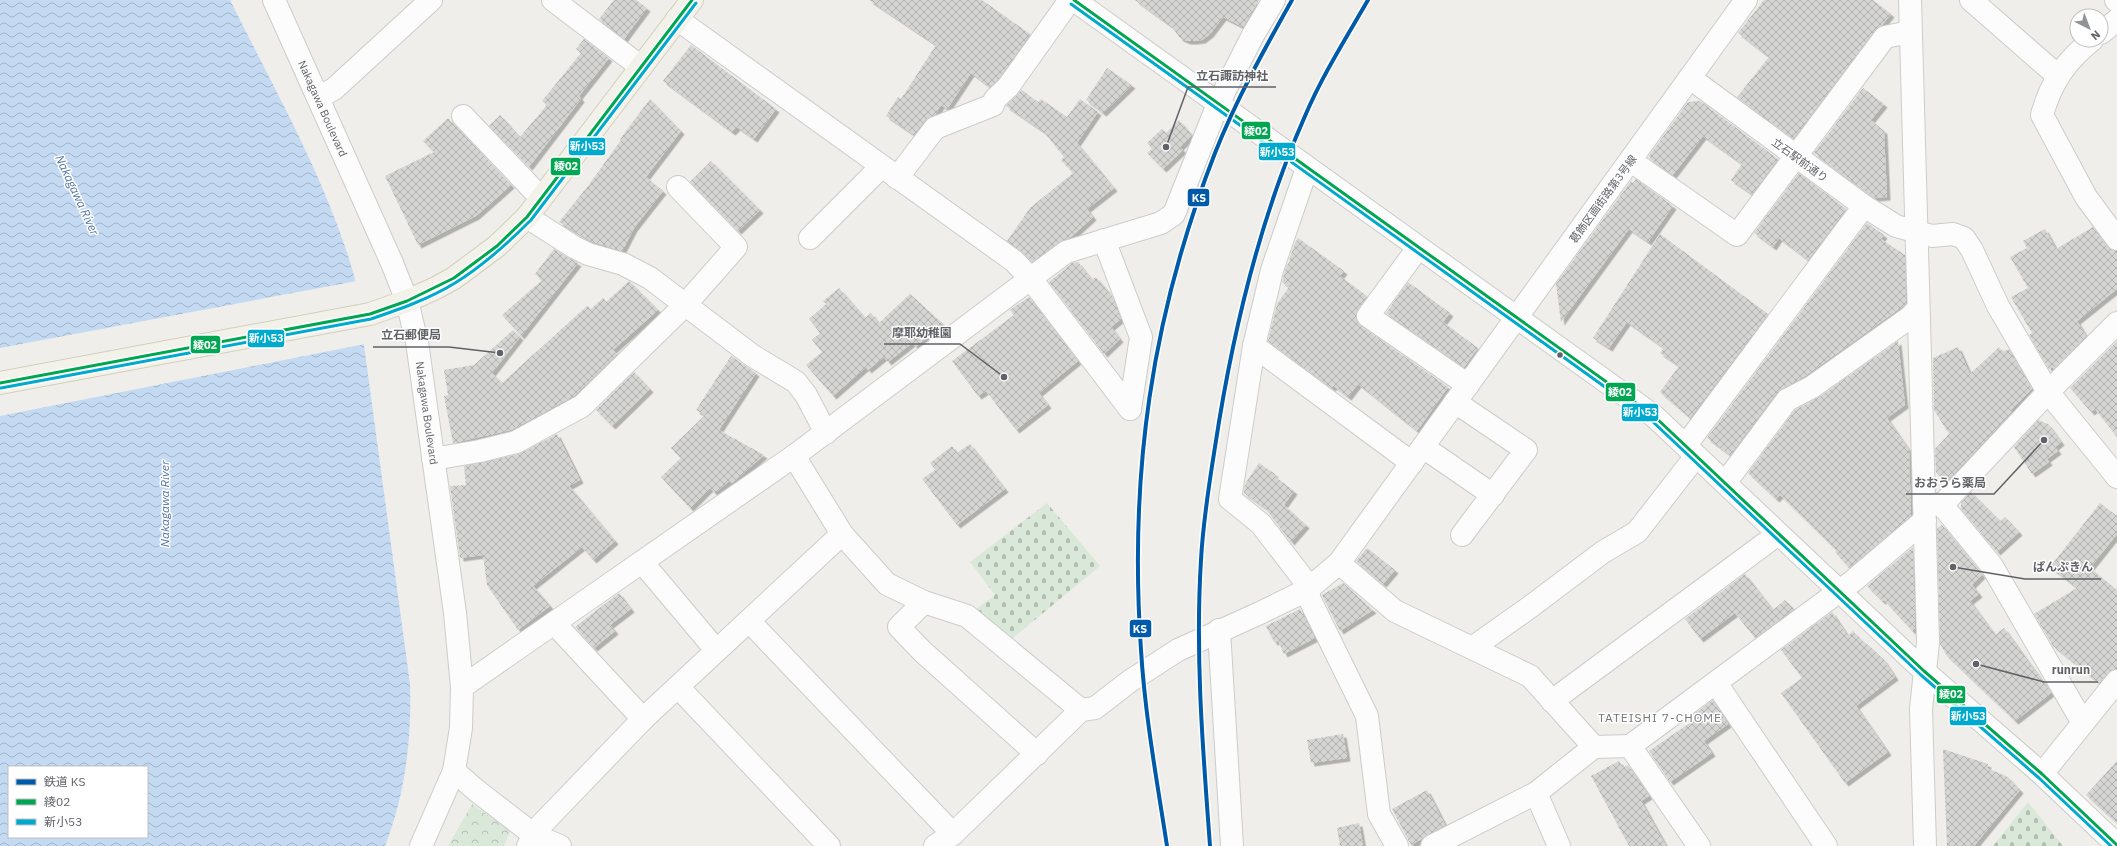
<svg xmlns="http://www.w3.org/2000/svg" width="2117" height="846" font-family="'IBM Plex Sans','Noto Sans JP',sans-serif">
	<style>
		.forest { fill: url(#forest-crowns) }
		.cemetery { fill: url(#cemetery-stones) }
		.water { fill: url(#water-waves); fill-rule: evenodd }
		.pier { fill: #efeeea }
		.building { fill: url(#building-cross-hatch); filter: url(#shadow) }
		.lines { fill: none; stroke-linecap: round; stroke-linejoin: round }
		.minor-casing { stroke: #cccccb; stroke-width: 24 }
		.major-casing { stroke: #d4cfbb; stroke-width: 24 }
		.minor { stroke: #fdfcfc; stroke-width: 22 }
		.major { stroke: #f2f2ea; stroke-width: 22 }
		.bus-1-casing { stroke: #fff; stroke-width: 6 }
		.bus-2-casing { stroke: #fff; stroke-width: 6 }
		.bus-1 { stroke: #00a651; stroke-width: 3 }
		.bus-2 { stroke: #00a9ce; stroke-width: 3 }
		.rail-1-casing { stroke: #fff; stroke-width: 7 }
		.rail-1 { stroke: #005aaa; stroke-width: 4 }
		.bus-dot { fill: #606267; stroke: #fff; stroke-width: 1.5 }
		.labels { text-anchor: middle; stroke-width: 3; stroke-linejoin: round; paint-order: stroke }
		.street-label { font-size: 11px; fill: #606267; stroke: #fff }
		.water-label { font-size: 12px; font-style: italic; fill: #5072a7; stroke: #fff }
		.neighbourhood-label { font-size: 12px; letter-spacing: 1px; fill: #717479; stroke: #fff }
		.leader { fill: none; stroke: #606267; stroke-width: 1.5 }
		.callout-dot { fill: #606267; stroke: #fff; stroke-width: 1.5 }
		.callout-label { font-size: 12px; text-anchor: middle; font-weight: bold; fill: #606267; stroke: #fff; stroke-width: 3; stroke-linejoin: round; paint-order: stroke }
		.line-badge { stroke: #fff; stroke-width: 1.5 }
		.badge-label { font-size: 11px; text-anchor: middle; font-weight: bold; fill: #fff }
	</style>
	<defs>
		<pattern id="forest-crowns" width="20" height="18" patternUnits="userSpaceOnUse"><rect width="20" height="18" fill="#dae8d9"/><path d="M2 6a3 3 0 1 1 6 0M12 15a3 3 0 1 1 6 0" fill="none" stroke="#b4bfb4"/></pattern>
		<pattern id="cemetery-stones" width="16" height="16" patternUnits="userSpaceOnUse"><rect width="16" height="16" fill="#dae8d9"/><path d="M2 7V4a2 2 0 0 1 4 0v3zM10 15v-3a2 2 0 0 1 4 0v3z" fill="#b4bfb4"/></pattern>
		<pattern id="water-waves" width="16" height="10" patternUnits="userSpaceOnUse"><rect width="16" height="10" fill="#c4daf2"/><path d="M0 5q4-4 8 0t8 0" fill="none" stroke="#a3b4c8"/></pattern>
		<pattern id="building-cross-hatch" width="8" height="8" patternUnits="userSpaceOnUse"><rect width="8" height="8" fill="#d5d5d3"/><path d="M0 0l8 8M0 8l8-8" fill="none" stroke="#b0b0af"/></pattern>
		<filter id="shadow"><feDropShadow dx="3.5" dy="3.5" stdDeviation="0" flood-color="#0004"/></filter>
	</defs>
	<rect width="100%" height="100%" fill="#efeeea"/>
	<path class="forest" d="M472,804L510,831L504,846H448Z"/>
	<g class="cemetery">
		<path d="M1047,503L1100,566L1007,643L975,610L995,595L970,562Z"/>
		<path d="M2028,802L2063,846H1993Z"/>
	</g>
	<path class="water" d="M0,0H230C274,89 329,184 355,279L410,684C412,739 405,795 385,846H0ZM9,767H147V837H9Z"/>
	<path class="pier" d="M357,281L365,344L0,416V348Z"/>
	<g class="building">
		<path d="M614,0H636L647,8L624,39L599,19Z"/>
		<path d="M869,0H982L1030,34L999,79L990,87L971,73L947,109L941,105L935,115L925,120L914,135L886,116L898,97L901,99L936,45Z"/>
		<path d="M1135,0H1259L1243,27L1223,17L1210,34L1202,40L1194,41H1187L1180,38L1172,27Z"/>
		<path d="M1764,0H1873L1891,14L1882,25L1875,30L1793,139L1737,97L1769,57L1738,33Z"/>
		<path d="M584,39L609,58L579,96L581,99L529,167L489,126L500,115L520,137L547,105L542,101L581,53L576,49Z"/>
		<path d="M691,45L776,109L754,139L737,127L732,132L663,81Z"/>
		<path d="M1107,68L1132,85L1103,113L1086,100Z"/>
		<path d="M1863,88L1884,104L1871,120L1884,131L1887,197L1875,198L1814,153Z"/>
		<path d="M1022,90L1038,102L1041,99L1067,117L1080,99L1098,112L1077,143L1114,188L1087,209L1093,217L1071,237L1059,242L1032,262L1007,241L1030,208L1073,173L1061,160L1064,157L1044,132L1006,106Z"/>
		<path d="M650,99L681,131L646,177L663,191L634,228L622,251L593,242L559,222L588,186L621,140L620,139Z"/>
		<path d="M1700,101L1778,159L1752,194L1731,180L1742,164L1703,136L1673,175L1650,159L1649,156L1688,102Z"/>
		<path d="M448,118L511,185L476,216L418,245L385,176L434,152L423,141Z"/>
		<path d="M1179,120L1192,135L1180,147L1183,150L1163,169L1147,153L1152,149L1147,143L1162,129L1166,133Z"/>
		<path d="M711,161L760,210L738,231L690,182Z"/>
		<path d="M1799,173L1846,209L1808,260L1779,238L1773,247L1754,233Z"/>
		<path d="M1636,179L1673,206L1648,242L1629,229L1561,322L1556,284L1631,181L1633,183Z"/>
		<path d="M1867,223L1884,235L1881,239L1905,255L1906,304L1805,376L1777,392L1730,455L1707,438Z"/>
		<path d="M2093,227L2107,247L2117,251V289L2077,321L2086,336L2054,369L2052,367L2049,369L2029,335L2032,333L2011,297L2028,288L2010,257L2027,248L2023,241L2045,229L2056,249Z"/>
		<path d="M1660,234L1768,314L1690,418L1660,392L1679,366L1660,353L1664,348L1627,322L1609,348L1593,338Z"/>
		<path d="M1298,238L1344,271L1340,276L1367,296L1356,314L1357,321L1361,326L1448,387L1417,431L1358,384L1348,397L1334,386L1332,388L1268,341L1277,304L1289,287L1282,282L1286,267L1290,261L1289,260L1295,243Z"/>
		<path d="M554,249L578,263L521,336L502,315L542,280L535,274Z"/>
		<path d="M1078,262L1092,280L1096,277L1113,298L1121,319L1111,327L1120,339L1104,354L1049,282L1072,263Z"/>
		<path d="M629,281L658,310L613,350L617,354L574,396L511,430L453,443L444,396L448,395L444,370L474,365L513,330L520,337L492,373L502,383L587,306L591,309L603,298L606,302Z"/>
		<path d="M1408,282L1450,313L1443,322L1478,348L1464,367L1386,313Z"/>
		<path d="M839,288L865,318L871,313L879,323L910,294L942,323L916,347L912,343L888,362L884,357L868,370L866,367L833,396L806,365L822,352L812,340L820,333L809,319L826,304L823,301Z"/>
		<path d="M1029,297L1078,361L1039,393L1048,405L1016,430L986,391L978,396L952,361L1014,315L1010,310Z"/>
		<path d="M1898,341L1905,405L1887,418L1909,450L1911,516L1849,568L1835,552L1837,551L1780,495L1776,499L1748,473L1795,410L1819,397Z"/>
		<path d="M2117,341V437L2095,409L2091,412L2070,388Z"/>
		<path d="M1958,347L1970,374L1999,347L2003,352L2009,349L2032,389L2010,411L2012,412L1946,482L1936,472L1935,449L1949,434L1934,410L1933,358Z"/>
		<path d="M731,356L756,373L719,430L764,455L732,483L729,481L715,493L710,488L690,508L661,477L681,458L671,448L705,415L696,410Z"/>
		<path d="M634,372L650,389L612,426L596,410Z"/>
		<path d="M2038,420L2048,424L2061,442L2055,447L2058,451L2047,459L2049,462L2032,474L2014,447Z"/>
		<path d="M557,434L580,480L569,486L615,541L593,560L582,547L533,586L550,606L518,630L487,585L483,555L460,558L450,486L466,485L464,466L519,454Z"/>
		<path d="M970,444L1005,489L957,525L922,479L935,470L930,463L952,446L957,453Z"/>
		<path d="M1259,463L1275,474L1274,476L1294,491L1284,505L1306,525L1291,542L1265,508L1244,493L1245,484Z"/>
		<path d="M1971,492L2000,521L2005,517L2019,532L1997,552L1961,509V503Z"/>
		<path d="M2100,503L2117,516V534L2090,568L2117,590V669L2108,673L2099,683L2053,646L2034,614L2077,588L2050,567Z"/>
		<path d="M1942,525L1982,575L1972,585L1979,594L1970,601L1995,635L2004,628L2051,693L2015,721L1947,656L1940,644L1937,528Z"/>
		<path d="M1913,547L1915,628L1912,631L1884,600L1882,601L1867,586Z"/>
		<path d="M1367,548L1395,570L1383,584L1356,561Z"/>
		<path d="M1745,574L1773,610L1785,600L1794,609L1755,638L1735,613L1700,639L1685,619Z"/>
		<path d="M1343,583L1373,610L1340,631L1322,595Z"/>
		<path d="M619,593L631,609L610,625L615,631L594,648L575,627Z"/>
		<path d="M1300,609L1315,638L1284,654L1278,641L1274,642L1266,626Z"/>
		<path d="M1832,612L1848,636L1853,631L1865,644L1866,643L1884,660L1895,677L1856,706L1888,752L1845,783L1781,693L1802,678L1781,650Z"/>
		<path d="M1713,700L1728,724L1704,741L1712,753L1670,782L1649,751L1697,718L1694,714Z"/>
		<path d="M1343,734L1347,758L1311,763L1307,740Z"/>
		<path d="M1943,749L1988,764L1987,768L2008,777L2020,790L1974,846H1947Z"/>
		<path d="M1619,761L1623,768L1628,765L1649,796L1641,801L1666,846H1629L1591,776Z"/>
		<path d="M2117,761V823L2086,795Z"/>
		<path d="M1427,790L1445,825L1411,845L1392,809Z"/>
		<path d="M1359,823L1363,846H1340L1337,828Z"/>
	</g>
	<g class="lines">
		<defs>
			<g id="minor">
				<path id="s1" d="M274,0L392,263L407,301L417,342L455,613L462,687L461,728L454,771L421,846"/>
				<path d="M553,0L641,67"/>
				<path d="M1074,0L1654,416L1924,671L2042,774L2117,845"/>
				<path d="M1910,0L1928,642L1921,709L1925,846"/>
				<path d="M1971,0L2058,76"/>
				<path d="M2116,0L2117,1"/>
				<path d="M677,19L1014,261L1031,279L1130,409"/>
				<path d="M2101,33L2117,20"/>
				<path d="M2092,40C2066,61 2051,82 2042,115L2086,197L2117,239"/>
				<path d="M1690,78L1864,206L1896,226L1932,236L1953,234L1964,238L1972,250L1998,306L2048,392L1942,505L1924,503"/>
				<path d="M319,97L334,89L431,0"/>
				<path d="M463,116L541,198"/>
				<path d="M1631,161L1737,235L1885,37L1910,32"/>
				<path d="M1307,168L1272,270L1254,346L1230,499L1261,524L1304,580L1310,600L1367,716L1379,814L1397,846"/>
				<path d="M897,178L935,128L993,105L995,99L1008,87L1070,0"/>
				<path d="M527,217L574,247L588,254L623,264L650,278L753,356L796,382L806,395L826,433"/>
				<path d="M810,238L881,167"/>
				<path d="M1104,240L1141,337L1130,409"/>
				<path d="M1418,248L1368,316L1468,385"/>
				<path d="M2117,323L2048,392L2117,477"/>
				<path d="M1254,346L1412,463"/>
				<path d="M1455,402L1526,450L1462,535"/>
				<path d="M1686,445L1864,206"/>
				<path d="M1423,447L1493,495"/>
				<path d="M794,456L842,534L887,584L924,602L967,616L1081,710"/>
				<path d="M433,459L480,451L516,442L582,406L685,305L736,247L678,187"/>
				<path d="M1725,483L1787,400L1812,387L1909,318L1918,309"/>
				<path d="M1942,505L1992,566L2083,723"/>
				<path d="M642,562L716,650"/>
				<path d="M1339,563L1395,611L1530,676L1594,747L1630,746L1699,846"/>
				<path d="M924,602L899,627L923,652L1037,754"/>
				<path d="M749,621L953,834"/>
				<path d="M554,623L643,719"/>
				<path d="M1219,630L1232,846"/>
				<path d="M1472,648L1530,607L1603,552L1637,532L1696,456"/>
				<path d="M1716,683L1826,846"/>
				<path d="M462,687L794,456L1066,252L1161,223L1174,214L1218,104L1253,35L1274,0"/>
				<path d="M678,687L829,846"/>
				<path d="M1552,701L1778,534"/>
				<path d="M1630,746L1853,581L1925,520"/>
				<path d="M454,771L477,791L534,835L560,846"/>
				<path d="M2042,774L2117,681"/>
				<path d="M1536,793L1559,846"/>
				<path d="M528,846L541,825L643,719L842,534"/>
				<path d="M935,846L953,834L1081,710L1095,708L1130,681L1178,650L1260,613L1307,590L1339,563L1746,0"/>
				<path d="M1432,846L1536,793L1594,747"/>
			</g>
			<path id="major" d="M0,383L370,314L407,301L436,288L454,278L497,246L527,217L692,0"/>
		</defs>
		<use href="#minor" class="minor-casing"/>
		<use href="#major" class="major-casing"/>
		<use href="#minor" class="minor"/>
		<use href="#major" class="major"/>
		<defs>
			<g id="bus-1">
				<path d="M1074,0L1654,416L1924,671L2042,774L2117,845"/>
				<path d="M0,383L370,314L407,301L454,278L497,246L527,217L692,0"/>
			</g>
			<g id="bus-2">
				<path d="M1071,4L1651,420L1921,675L2039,778L2111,846"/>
				<path d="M1,388L371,319C400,309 429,299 455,283C483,266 508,243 531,220L696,3"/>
			</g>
		</defs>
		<use href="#bus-1" class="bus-1-casing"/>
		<use href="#bus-2" class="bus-2-casing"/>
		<use href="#bus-1" class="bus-1"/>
		<use href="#bus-2" class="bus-2"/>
		<defs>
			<g id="rail-1">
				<path d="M1167,846C1157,781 1145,716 1141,650C1129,475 1151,317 1215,153C1236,100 1264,50 1292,0"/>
				<path d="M1210,846C1203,751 1195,655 1201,560C1203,522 1209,484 1215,447C1232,335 1259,220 1305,116C1322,76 1346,38 1368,0"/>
			</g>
		</defs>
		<use href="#rail-1" class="rail-1-casing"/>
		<use href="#rail-1" class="rail-1"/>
	</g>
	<circle class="bus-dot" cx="1560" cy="355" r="3.5"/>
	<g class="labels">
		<g class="street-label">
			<text dy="4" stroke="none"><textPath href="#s1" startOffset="119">Nakagawa Boulevard</textPath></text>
			<text transform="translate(1800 160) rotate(36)" y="4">立石駅前通り</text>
			<text transform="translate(1603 199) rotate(-54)" y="4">葛飾区画街路第3号線</text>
			<text dy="4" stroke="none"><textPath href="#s1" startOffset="443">Nakagawa Boulevard</textPath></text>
		</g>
		<g class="water-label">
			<text transform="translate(77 195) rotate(65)" y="4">Nakagawa River</text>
			<text transform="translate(165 504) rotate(-90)" y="4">Nakagawa River</text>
		</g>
		<g class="neighbourhood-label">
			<text x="1660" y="722">TATEISHI 7-CHOME</text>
		</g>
	</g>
	<path class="leader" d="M1166 147L1188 87H1276M1004 377L960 344H884M500 353L449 347H373M2044 440L1994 494H1906M1953 567L2025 579H2101M1976 664L2044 682H2098"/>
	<g class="callout-dot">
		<circle cx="1166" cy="147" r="4"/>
		<circle cx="1004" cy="377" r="4"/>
		<circle cx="500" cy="353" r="4"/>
		<circle cx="2044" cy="440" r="4"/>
		<circle cx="1953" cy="567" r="4"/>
		<circle cx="1976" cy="664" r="4"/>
	</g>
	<g class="callout-label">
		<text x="1232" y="80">立石諏訪神社</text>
		<text x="922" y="337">摩耶幼稚園</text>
		<text x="411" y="339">立石郵便局</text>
		<text x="1950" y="487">おおうら薬局</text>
		<text x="2063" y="571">ぱんぷきん</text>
		<text x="2071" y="674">runrun</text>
	</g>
	<g class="line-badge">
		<rect x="1241" y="121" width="30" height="19" rx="4" fill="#00a651"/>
		<rect x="568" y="137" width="38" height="19" rx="4" fill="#00a9ce"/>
		<rect x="1258" y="142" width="38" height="19" rx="4" fill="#00a9ce"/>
		<rect x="550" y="157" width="31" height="19" rx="4" fill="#00a651"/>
		<rect x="1187" y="188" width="23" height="19" rx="4" fill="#005aaa"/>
		<rect x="247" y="329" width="38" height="19" rx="4" fill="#00a9ce"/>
		<rect x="190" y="335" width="31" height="19" rx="4" fill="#00a651"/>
		<rect x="1605" y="382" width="31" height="20" rx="4" fill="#00a651"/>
		<rect x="1621" y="403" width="38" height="19" rx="4" fill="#00a9ce"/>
		<rect x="1129" y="619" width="23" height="19" rx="4" fill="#005aaa"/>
		<rect x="1936" y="685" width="30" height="19" rx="4" fill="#00a651"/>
		<rect x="1949" y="706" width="38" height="20" rx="4" fill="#00a9ce"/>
	</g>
	<g class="badge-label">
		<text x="1256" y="135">綾02</text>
		<text x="587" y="150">新小53</text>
		<text x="1277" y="156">新小53</text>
		<text x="566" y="170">綾02</text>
		<text x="1199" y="202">KS</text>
		<text x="266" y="342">新小53</text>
		<text x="205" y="349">綾02</text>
		<text x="1620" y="396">綾02</text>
		<text x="1640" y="416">新小53</text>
		<text x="1140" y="633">KS</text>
		<text x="1951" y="698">綾02</text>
		<text x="1968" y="720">新小53</text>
	</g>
	<rect x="8" y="766" width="140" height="72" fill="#ffffff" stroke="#bfc0c2"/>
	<rect x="16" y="779" width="20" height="6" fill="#005aaa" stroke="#bfc0c2"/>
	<text x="44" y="786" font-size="12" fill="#606267">鉄道 KS</text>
	<rect x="16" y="799" width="20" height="6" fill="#00a651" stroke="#bfc0c2"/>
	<text x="44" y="806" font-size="12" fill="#606267">綾02</text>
	<rect x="16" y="819" width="20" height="6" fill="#00a9ce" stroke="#bfc0c2"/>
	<text x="44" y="826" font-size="12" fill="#606267">新小53</text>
	<g transform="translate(2089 28) rotate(138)"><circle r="19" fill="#ffffff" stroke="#bfc0c2"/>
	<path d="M0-3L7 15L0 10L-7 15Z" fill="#929395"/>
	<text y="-6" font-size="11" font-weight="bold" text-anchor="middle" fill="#606267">N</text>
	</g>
</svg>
